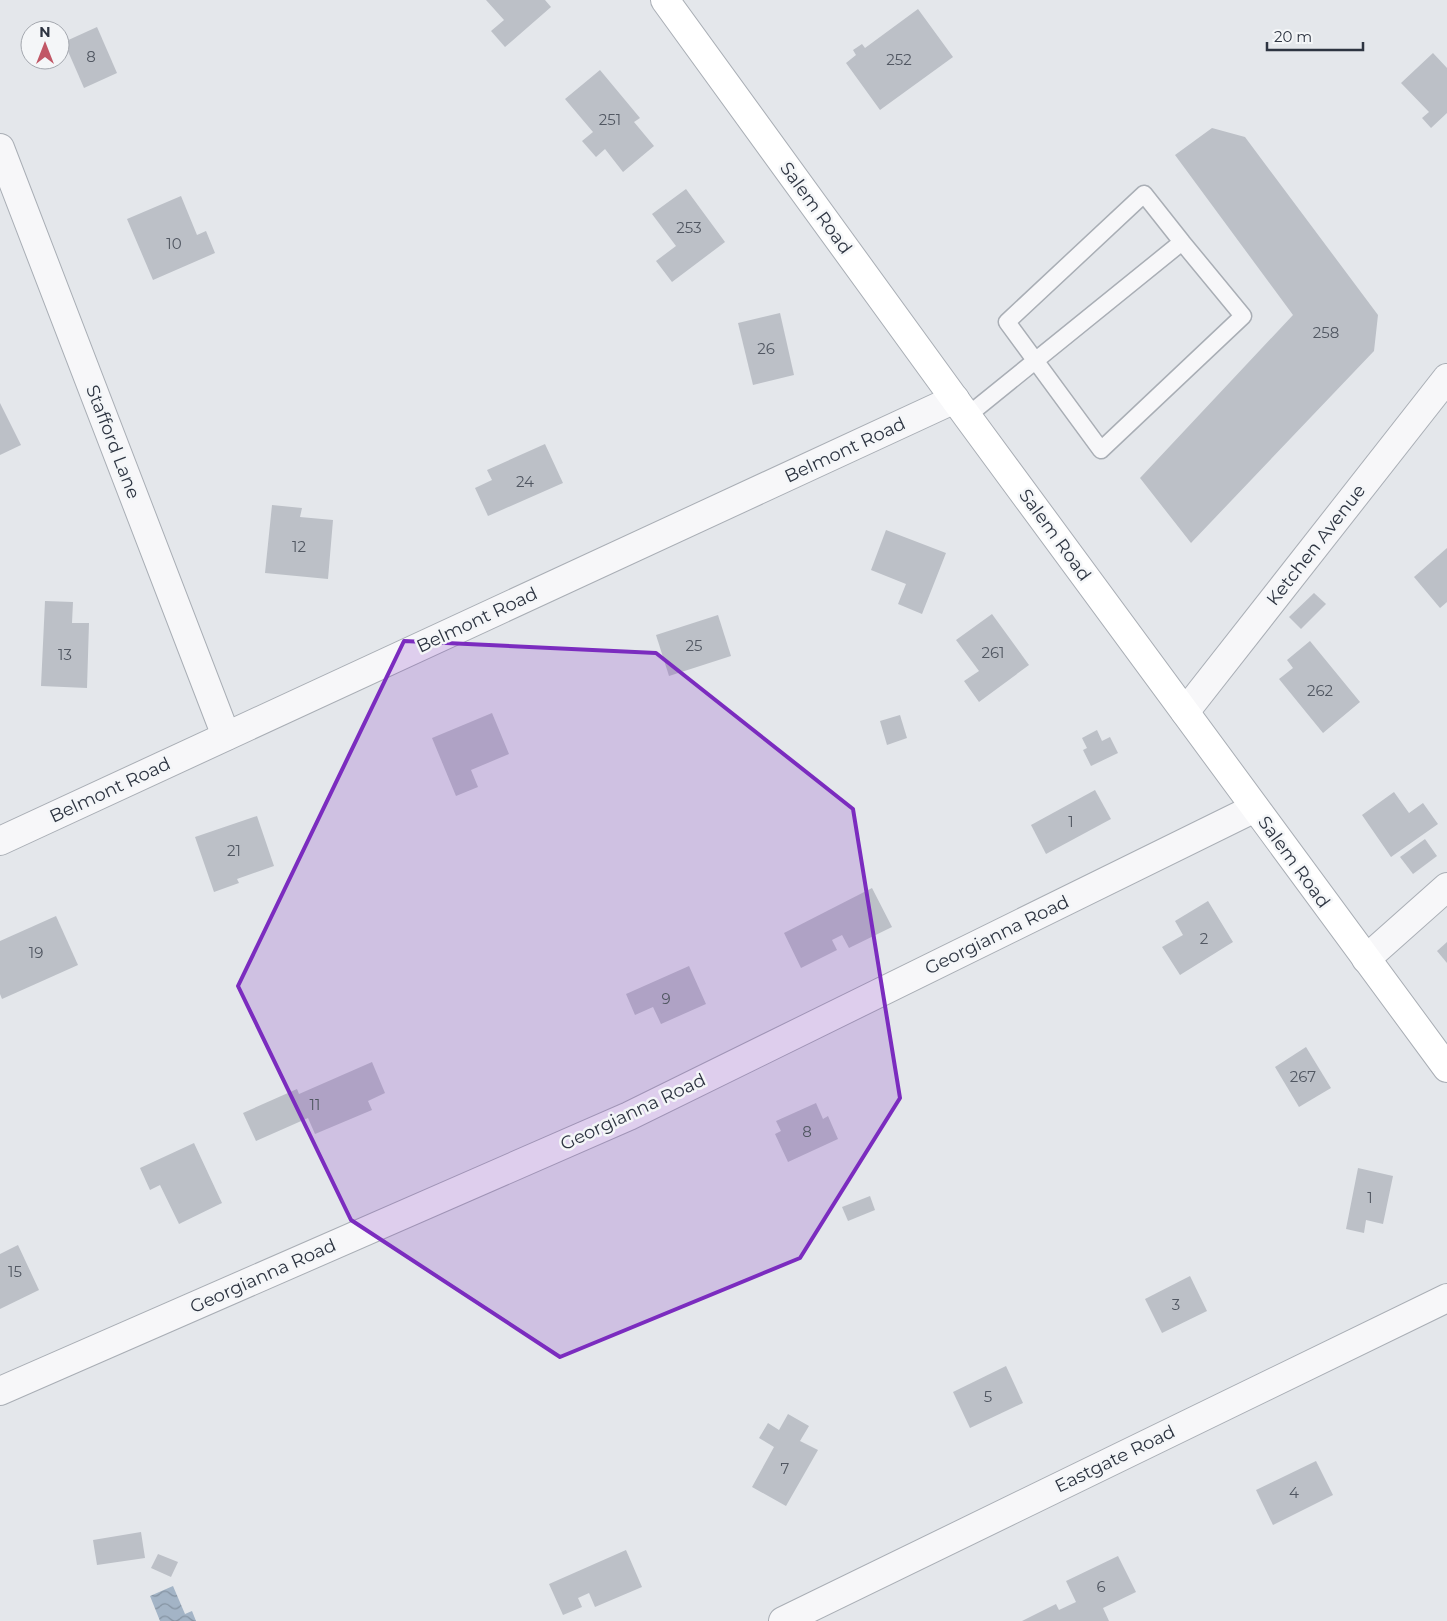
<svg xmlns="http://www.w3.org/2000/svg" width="1447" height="1621" font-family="Montserrat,sans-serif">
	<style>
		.water { fill: url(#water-waves) }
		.building { fill: #bcc0c7 }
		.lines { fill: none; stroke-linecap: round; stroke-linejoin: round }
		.lane-casing { stroke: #a9aeb5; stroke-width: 19 }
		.street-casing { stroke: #a9aeb5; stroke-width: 30 }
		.secondary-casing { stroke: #a9aeb5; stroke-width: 30 }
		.lane { stroke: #f7f7f9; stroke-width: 16 }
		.street { stroke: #f7f7f9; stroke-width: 28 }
		.secondary { stroke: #fff; stroke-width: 28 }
		.marked { fill: #7b2cbf; fill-opacity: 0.2; stroke: #7b2cbf; stroke-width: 4; stroke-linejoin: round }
		.labels { text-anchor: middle; stroke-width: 5; stroke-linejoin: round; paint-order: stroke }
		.number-label { font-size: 15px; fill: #515762 }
		.street-label { font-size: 18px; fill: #2d3441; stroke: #f4f6f8 }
	</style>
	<defs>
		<pattern id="water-waves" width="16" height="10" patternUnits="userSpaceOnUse" patternTransform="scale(1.25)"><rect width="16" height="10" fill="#a3b4c6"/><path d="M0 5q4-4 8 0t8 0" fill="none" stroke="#8593a2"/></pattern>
	</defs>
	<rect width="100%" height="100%" fill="#e4e7eb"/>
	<path class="water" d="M173,1586L185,1614L192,1611L196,1621H160L150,1596Z"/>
	<g class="building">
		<path d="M486,0H545L551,7L505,47L491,31L504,20Z"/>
		<path d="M918,9L953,57L880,110L846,63L856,55L853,50L862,44L865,48Z"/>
		<path d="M97,27L117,73L84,88L64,42Z"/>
		<path d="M1433,53L1447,68V113L1431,128L1422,118L1429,112L1401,83Z"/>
		<path d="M600,70L640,118L634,122L654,146L623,172L605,149L596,157L582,141L593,132L565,99Z"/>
		<path d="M1212,128L1245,137L1378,315L1374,351L1191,543L1140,478L1293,315L1175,155Z"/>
		<path d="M686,189L725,242L672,282L656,261L676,246L652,214Z"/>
		<path d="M181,196L197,235L206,231L215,253L153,280L127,219Z"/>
		<path d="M780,313L794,375L753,385L738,323Z"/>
		<path d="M0,403L21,445L0,455Z"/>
		<path d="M545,444L563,483L488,516L475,488L492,480L487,470Z"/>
		<path d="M272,505L302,508L300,517L333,520L328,579L265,573Z"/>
		<path d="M886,530L946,553L922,614L898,604L906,584L871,570Z"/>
		<path d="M1447,548V602L1440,608L1414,577Z"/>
		<path d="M1314,593L1326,604L1301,629L1289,617Z"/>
		<path d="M45,601L73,602L72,623H89L87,688L41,686Z"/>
		<path d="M992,614L1029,665L979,702L964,681L979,671L956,640Z"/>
		<path d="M718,615L731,656L669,676L656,635Z"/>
		<path d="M1310,641L1360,702L1323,733L1279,679L1293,668L1287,660Z"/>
		<path d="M492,713L509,754L471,770L478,787L456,796L432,738Z"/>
		<path d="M900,715L907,738L887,745L880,721Z"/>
		<path d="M1097,730L1102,741L1110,737L1118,753L1091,766L1083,750L1087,748L1082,738Z"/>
		<path d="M1095,790L1111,819L1046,854L1031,825Z"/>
		<path d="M1394,792L1409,813L1423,803L1438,824L1391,857L1362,815Z"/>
		<path d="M257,816L274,866L237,879L239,883L214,892L195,837Z"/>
		<path d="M1425,839L1437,856L1413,874L1400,857Z"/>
		<path d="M872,888L892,927L849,948L842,935L832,940L837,950L801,968L784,933Z"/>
		<path d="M1208,901L1233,942L1180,975L1162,947L1183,935L1175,921Z"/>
		<path d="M56,916L78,965L2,999L0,994V941Z"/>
		<path d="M1447,942V963L1437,951Z"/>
		<path d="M689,966L706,1004L661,1024L653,1007L635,1015L626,994Z"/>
		<path d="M1306,1047L1331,1088L1299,1107L1275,1067Z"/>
		<path d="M372,1062L385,1093L368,1101L372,1110L315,1134L308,1118L256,1141L243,1113L297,1089L299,1094Z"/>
		<path d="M816,1103L823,1119L828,1116L838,1139L788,1162L775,1134L781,1131L776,1121Z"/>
		<path d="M194,1143L222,1203L179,1224L160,1185L150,1190L140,1168Z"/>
		<path d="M1358,1168L1393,1176L1383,1224L1366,1220L1364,1233L1346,1229Z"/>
		<path d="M870,1196L875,1210L848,1221L842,1207Z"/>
		<path d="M18,1245L39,1290L0,1309V1254Z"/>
		<path d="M1190,1276L1207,1311L1162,1333L1145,1299Z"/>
		<path d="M1006,1366L1023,1403L970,1428L953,1392Z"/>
		<path d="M788,1414L809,1426L800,1441L818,1450L786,1506L752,1487L774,1447L759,1438L768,1423L779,1430Z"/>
		<path d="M1316,1461L1333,1495L1273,1525L1256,1490Z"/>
		<path d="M141,1532L145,1558L97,1565L93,1540Z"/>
		<path d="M626,1550L642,1587L595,1607L589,1593L578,1598L582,1607L563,1615L549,1584Z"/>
		<path d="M158,1554L178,1562L171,1577L151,1568Z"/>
		<path d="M1118,1556L1136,1592L1103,1608L1109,1621H1022L1056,1604L1059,1610L1076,1602L1066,1581Z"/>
	</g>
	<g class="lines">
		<defs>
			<path id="lane" d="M967,416L1182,242L1144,194L1007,322L1101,450L1243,316L1182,242"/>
			<g id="street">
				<path d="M0,148L226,736"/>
				<path d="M1185,712L1447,378"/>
				<path d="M0,841L955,399"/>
				<path d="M1366,959L1447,887"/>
				<path d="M0,1391L629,1116L1255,808"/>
				<path d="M783,1621L1447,1298"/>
			</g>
			<path id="secondary" d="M665,0L967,416L1447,1068"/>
		</defs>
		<use href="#lane" class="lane-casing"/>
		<use href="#street" class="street-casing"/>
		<use href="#secondary" class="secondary-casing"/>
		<use href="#lane" class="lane"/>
		<use href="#street" class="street"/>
		<use href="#secondary" class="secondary"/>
	</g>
	<path class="marked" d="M404,641L656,653L853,809L900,1098L800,1258L560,1357L351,1220L238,986Z"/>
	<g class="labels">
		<g class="number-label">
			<text x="91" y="62">8</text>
			<text x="899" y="65">252</text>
			<text x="610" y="125">251</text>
			<text x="689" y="233">253</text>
			<text x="174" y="249">10</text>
			<text x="1326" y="338">258</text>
			<text x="766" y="354">26</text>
			<text x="525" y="487">24</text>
			<text x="299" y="552">12</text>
			<text x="694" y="651">25</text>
			<text x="993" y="658">261</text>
			<text x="65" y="660">13</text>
			<text x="1320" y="696">262</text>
			<text x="1071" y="827">1</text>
			<text x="234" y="856">21</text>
			<text x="1204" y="944">2</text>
			<text x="36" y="958">19</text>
			<text x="666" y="1004">9</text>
			<text x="1303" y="1082">267</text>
			<text x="315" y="1110">11</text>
			<text x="807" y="1137">8</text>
			<text x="1370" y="1203">1</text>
			<text x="15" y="1277">15</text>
			<text x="1176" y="1310">3</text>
			<text x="988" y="1402">5</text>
			<text x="785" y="1474">7</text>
			<text x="1294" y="1498">4</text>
			<text x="1101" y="1592">6</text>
		</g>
		<g class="street-label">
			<text transform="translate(816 208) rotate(54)" y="6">Salem Road</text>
			<text transform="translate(113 442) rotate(69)" y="6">Stafford Lane</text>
			<text transform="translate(845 450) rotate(-25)" y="6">Belmont Road</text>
			<text transform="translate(1055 535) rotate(54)" y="6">Salem Road</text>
			<text transform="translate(1316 545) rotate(-52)" y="6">Ketchen Avenue</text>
			<text transform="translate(477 620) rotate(-25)" y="6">Belmont Road</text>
			<text transform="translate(110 790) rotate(-25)" y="6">Belmont Road</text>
			<text transform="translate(1294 862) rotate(54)" y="6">Salem Road</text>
			<text transform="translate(997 935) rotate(-26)" y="6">Georgianna Road</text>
			<text transform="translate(633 1112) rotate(-25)" y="6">Georgianna Road</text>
			<text transform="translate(263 1276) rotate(-24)" y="6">Georgianna Road</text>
			<text transform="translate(1115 1459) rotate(-26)" y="6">Eastgate Road</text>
		</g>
	</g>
	<g transform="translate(45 45)"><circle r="24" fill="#f4f6f8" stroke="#a4a8af"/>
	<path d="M0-4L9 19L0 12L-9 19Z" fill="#c15766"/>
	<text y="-8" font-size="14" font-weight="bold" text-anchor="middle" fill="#2d3441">N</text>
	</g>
	<path d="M1267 42v8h96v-8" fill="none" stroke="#2d3441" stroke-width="2.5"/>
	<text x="1274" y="42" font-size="15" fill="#2d3441" stroke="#f4f6f8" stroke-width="4" paint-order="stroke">20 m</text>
</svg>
